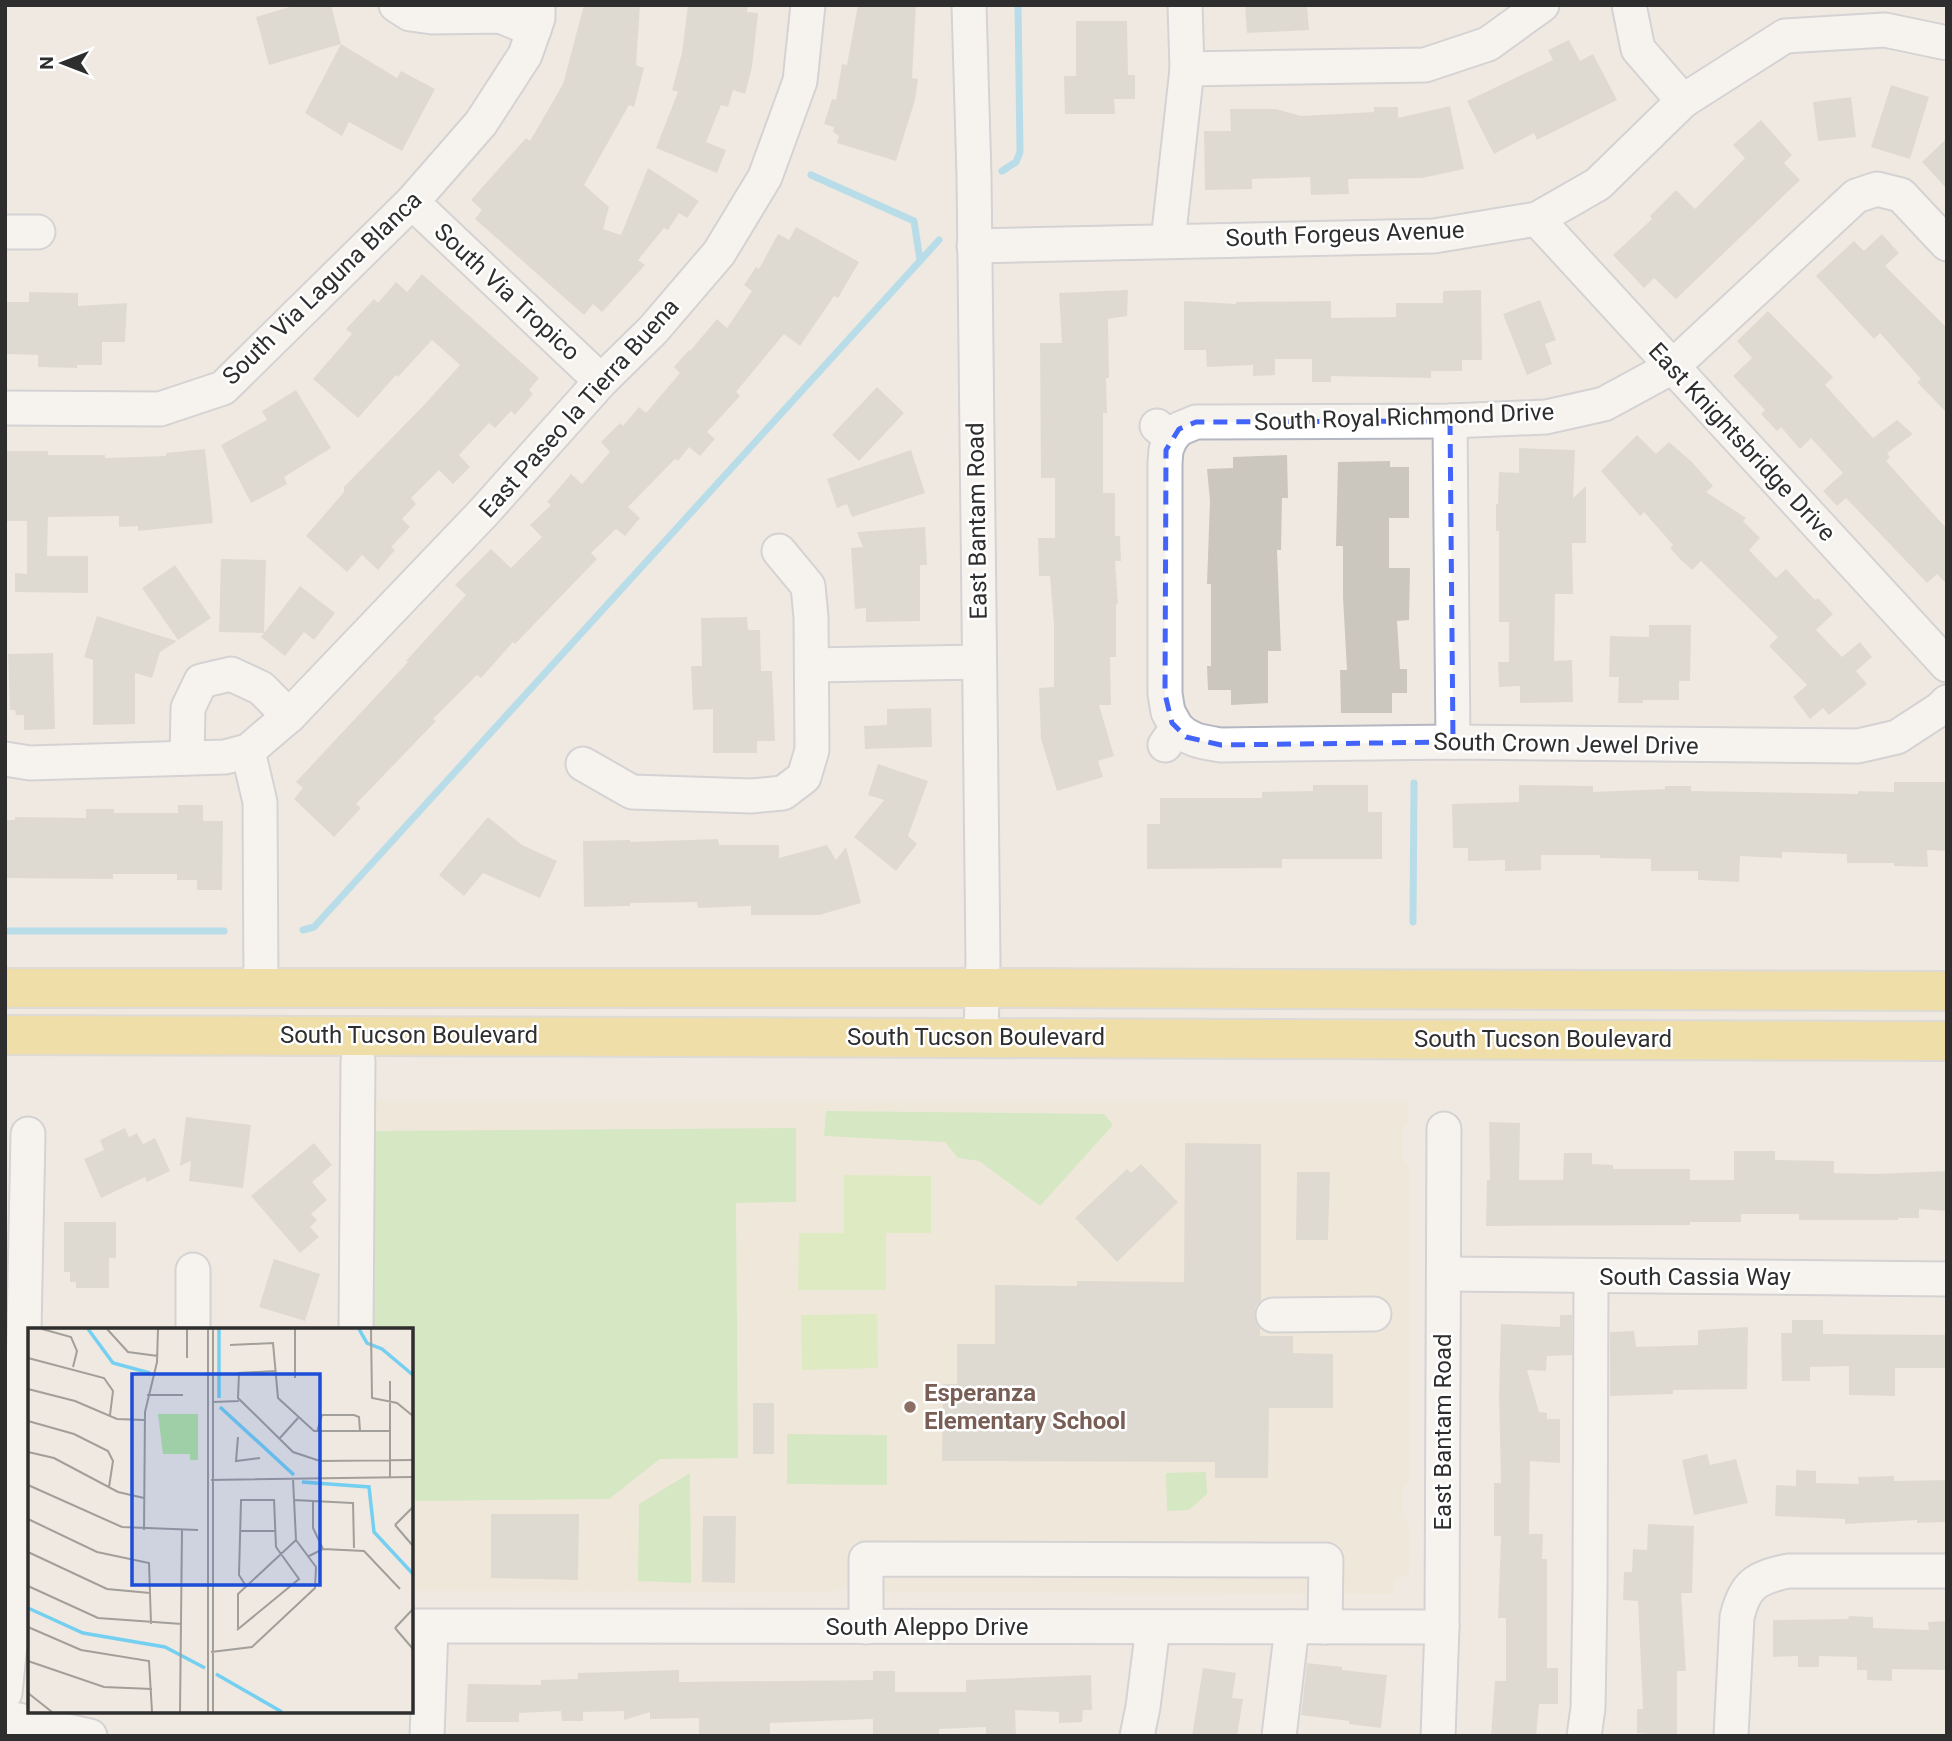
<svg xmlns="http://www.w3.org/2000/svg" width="1952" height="1741" font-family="Roboto,sans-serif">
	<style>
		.education { fill: #f0e6d1 }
		.green { fill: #b6e59e }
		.pitch { fill: #c9ec9a }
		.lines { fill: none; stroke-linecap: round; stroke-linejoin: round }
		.stream { stroke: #75cff0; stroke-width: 7 }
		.building { fill: #cbc7bf }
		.minor-casing { stroke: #b4b7c1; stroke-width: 37 }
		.major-casing { stroke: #c9c9c9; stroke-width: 42 }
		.minor { stroke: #fff; stroke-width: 33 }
		.major { stroke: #f2d163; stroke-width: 38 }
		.marked { fill: none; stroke: #4264fb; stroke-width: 5; stroke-dasharray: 14 9; stroke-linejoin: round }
		.education-dot { fill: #8d6e63; stroke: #fff; stroke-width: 2.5 }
		.labels { text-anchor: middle; stroke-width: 5; stroke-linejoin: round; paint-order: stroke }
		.street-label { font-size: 24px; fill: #2e2e2e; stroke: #fff }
		.education-label { font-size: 24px; font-weight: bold; fill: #785e54; stroke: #fff; text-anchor: start }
		.inset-river { fill: none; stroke: #75cff0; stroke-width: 3.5 }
		.inset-road { fill: none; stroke: #a29e99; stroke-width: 2 }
		.view { fill: #1d4ed8; fill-opacity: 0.15; stroke: #1d4ed8; stroke-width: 3.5 }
		.inset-edge { fill: none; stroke: #2e2e2e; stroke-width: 3.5 }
	</style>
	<rect width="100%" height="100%" fill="#efe9e1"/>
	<path class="education" d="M365,1100H1408V1125H1403V1161L1410,1167L1409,1483L1403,1488V1515L1409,1523V1575H1402L1394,1584L1393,1594H1345L1339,1586H1313L1306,1594L890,1592L881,1587L849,1586L834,1592L411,1591V1330Z"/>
	<g class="green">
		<path d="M826,1111L1104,1114L1113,1125L1040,1206L979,1161L958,1158L945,1142L824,1136Z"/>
		<path d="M796,1128V1202L736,1203L738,1458L660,1459L609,1499L411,1501V1330H369L368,1131Z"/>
		<path d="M787,1434L887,1435V1485L787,1484Z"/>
		<path d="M1206,1472L1207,1494L1189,1510L1167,1511L1166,1473Z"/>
		<path d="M690,1473L691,1583L638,1581L639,1504Z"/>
	</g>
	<g class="pitch">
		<path d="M844,1175L931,1176V1233H886V1290H798L799,1233H844Z"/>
		<path d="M877,1314L878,1368L802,1370L801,1315Z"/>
	</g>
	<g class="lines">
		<g class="stream">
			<path d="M1002,171L1016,162L1020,152L1018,5"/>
			<path d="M811,175L914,221L920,260"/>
			<path d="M1413,922L1414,783"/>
			<path d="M303,930L314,927L939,240"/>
			<path d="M5,931H224"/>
		</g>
	</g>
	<g class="building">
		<path d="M296,5H331L341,44L397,78L401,71L435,89L402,151L349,122L342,136L305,113L341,44L269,65L256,17Z"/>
		<path d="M584,5H640L636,65L644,68L634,107L629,105L584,185L609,207L603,229L621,235L648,168L699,201L687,218L679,213L668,230L664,228L638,260L645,265L602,312L593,304L584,315L475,219L482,210L471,200L526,138L530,141L563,84Z"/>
		<path d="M688,5H748L747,12L758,13L752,67L745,94L733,90L728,107L721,105L706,142L726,150L717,173L656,148L678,92L672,90L682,53Z"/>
		<path d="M858,5H916L912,78L918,79L915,100L896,161L837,143L839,136L833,132L834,127L824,124L832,99L836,100L842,64L847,65Z"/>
		<path d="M1245,5H1307L1309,30L1247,33Z"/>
		<path d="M1076,21H1127L1128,75H1135V99H1114L1115,114H1065L1064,76H1076Z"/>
		<path d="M1569,40L1580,61L1593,54L1617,100L1537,140L1534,133L1494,154L1467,101L1553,60L1548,50Z"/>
		<path d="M1891,85L1929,97L1910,159L1871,147Z"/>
		<path d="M1851,97L1856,137L1818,141L1813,102Z"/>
		<path d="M1450,106L1464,169L1422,178L1348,179L1349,194L1311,195L1310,177L1252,179V189L1205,190L1204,131H1231L1230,109H1276L1301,116L1374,112V107H1398V118Z"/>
		<path d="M1761,120L1792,155L1784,163L1800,180L1676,299L1654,278L1644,288L1613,255L1652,219L1650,216L1676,190L1695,209L1745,158L1733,145Z"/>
		<path d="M1947,138V189L1922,162Z"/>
		<path d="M796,227L859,262L838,298L834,296L800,346L784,334L736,392L740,396L707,432L715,439L700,456L689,447L678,461L675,459L628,507L640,518L625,536L616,529L591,553L597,559L515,644L513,642L481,678L477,675L433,719L436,721L356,804L361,808L334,837L294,799L303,788L296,782L408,662L406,661L466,595L455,585L491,549L511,568L542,537L530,525L551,505L547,502L571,474L582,484L610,452L601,442L620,423L623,426L639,407L646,413L680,373L674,367L689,350L690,351L717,319L727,328L752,291L744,285L756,267L759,269L778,234L789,240Z"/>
		<path d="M1882,234L1899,253L1885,266L1947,328V413L1917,382L1921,379L1880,333L1874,339L1816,276L1854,241L1864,251Z"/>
		<path d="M422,274L539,378L529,390L533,394L515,415L511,411L495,428L489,423L459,455L470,467L453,484L439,470L411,498L416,504L402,519L410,527L391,547L395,550L378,570L362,555L347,572L306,536L344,492V487L425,404L460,365L432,340L398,377L396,375L358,418L313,379L352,334L346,329L374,299L378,303L396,282L407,292Z"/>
		<path d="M1128,290L1127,316L1108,319L1109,378H1106L1107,413H1103V493H1115V536H1120L1121,561H1115L1118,604H1116V657H1110L1111,705H1099L1114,756L1098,761L1103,777L1057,791L1041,739L1039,688L1054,687V625L1050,576H1039L1038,538H1055V478H1041L1040,343H1062L1059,293Z"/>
		<path d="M1481,290L1482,360H1462V371H1431V378L1331,376V382H1312V359H1275V375L1253,376V365L1207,367L1206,350H1184V301L1236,304V302L1331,301V318L1396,317V303H1443V291Z"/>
		<path d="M29,292L78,293V306L127,303L125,342H102V365H77V368L38,367V355L5,354V302H29Z"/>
		<path d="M1540,300L1556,340L1545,344L1552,364L1527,375L1503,314Z"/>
		<path d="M1768,311L1833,377L1825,385L1873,438L1897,420L1913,434L1887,453L1890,457L1886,461L1947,529V584L1937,574L1927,583L1846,498L1837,506L1823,491L1843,473L1811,438L1800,449L1781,427L1777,431L1761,414L1765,410L1733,376L1752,358L1737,341Z"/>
		<path d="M877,387L904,413L859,461L832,435Z"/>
		<path d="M296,390L331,448L284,477L287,484L251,503L221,445L267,420L262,411Z"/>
		<path d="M1637,435L1656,454L1669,442L1692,462L1713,486L1706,492L1746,518L1743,521L1760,538L1749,550L1776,578L1786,569L1815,600L1818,598L1833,614L1816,630L1842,657L1860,642L1872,657L1856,671L1867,684L1829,715L1823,708L1810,719L1793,697L1807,685L1769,646L1778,637L1701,561L1692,570L1681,560L1670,548L1673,545L1644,512L1640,516L1601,471Z"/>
		<path d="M1519,448L1575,450L1573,498L1586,486V543H1572L1573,594H1555L1554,661L1572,660L1573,702L1520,703V686L1499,687L1498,662H1509V622H1499V531H1496V504H1498L1499,472L1519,473Z"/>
		<path d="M205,449L213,523L138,531V526L119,527V516L48,517L47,556H88V593L15,592V573L27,574V521H7V451H48V455H105V458L166,456V453Z"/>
		<path d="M911,450L925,493L852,517L847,504L837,508L827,479Z"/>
		<path d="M1287,455L1288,498H1282L1281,550H1277L1281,651H1268V703L1231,705V690H1208L1207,666H1211V584H1207L1210,501L1207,469L1233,468V457Z"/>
		<path d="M1390,461V467H1409V518H1389V568H1410L1409,620L1397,621L1400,669H1407V693H1392V713H1341L1340,670H1347L1343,597V546H1336L1338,462Z"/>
		<path d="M925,527L927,565H920V621L866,622V608L855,609L851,548L863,547L857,532Z"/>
		<path d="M221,559L266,560L264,633L219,632Z"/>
		<path d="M175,565L211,618L178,640L142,588Z"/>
		<path d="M300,586L335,613L314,640L304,632L285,656L261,637Z"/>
		<path d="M97,616L177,641L160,652L152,678L135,673V724L93,725V660L84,657Z"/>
		<path d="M747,617L748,630H760L761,671H772L775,741H757V753H713V709L693,710L691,666H702L701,618Z"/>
		<path d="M1649,625H1691L1690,681H1679V700H1643V703H1618L1619,677H1609L1610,636L1649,637Z"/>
		<path d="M53,653L55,729L24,730V715H16L15,710H10L8,654Z"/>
		<path d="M931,708L932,747L865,749L864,726L887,725V709Z"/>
		<path d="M878,764L928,781L908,836L917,844L896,871L854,837L884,800L868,795Z"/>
		<path d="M1894,782H1947V851L1927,850L1928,867L1894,866V863H1847V854L1782,852V858L1740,856L1739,882L1698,880V871H1651V859L1600,858V855H1541V870L1505,871V860L1468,861V848H1453L1452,804L1519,802V785L1593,786V792L1665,789V786H1691V791L1858,794V791L1894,792Z"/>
		<path d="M1313,785H1368V812H1382V859H1282V868L1147,869V824H1160V798H1262V792L1313,791Z"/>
		<path d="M178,805H203V821H223L222,890H197V880H177V874H113V879L5,878V820H15V817L86,818V809H114V813H178Z"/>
		<path d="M488,817L522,845L557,861L540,898L483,873L464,896L439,875Z"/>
		<path d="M718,839L719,845H779V858L827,845L836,860L846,847L861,903L819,915H751V906L698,908L697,902L630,903V906L584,907L583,841L630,840V842Z"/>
		<path d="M186,1117L251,1125L243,1188L189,1181L191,1161L180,1166Z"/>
		<path d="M1489,1122L1520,1123L1519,1180H1563L1564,1153H1592V1164L1613,1165V1169H1690V1180H1734V1151H1775V1160L1834,1161V1173L1873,1174L1947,1171V1211L1919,1209V1218H1898V1220H1799V1214H1741V1222H1690V1225L1486,1226L1487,1180H1490Z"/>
		<path d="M125,1128L129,1137L137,1133L143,1144L155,1138L170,1171L147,1182L145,1177L101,1198L84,1159L104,1150L100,1140Z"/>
		<path d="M314,1143L332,1165L312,1182L327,1200L311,1214L317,1220L310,1227L319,1237L300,1253L251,1196Z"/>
		<path d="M1185,1143L1261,1144V1301L1256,1306L1254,1316L1260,1329V1336H1293V1353L1333,1354V1408H1269L1268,1478H1215V1462L942,1461L943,1384H957V1344H995V1285L1077,1286V1281L1184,1282Z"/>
		<path d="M1141,1164L1178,1202L1117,1262L1075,1218L1127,1169L1131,1173Z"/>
		<path d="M1297,1172H1330L1328,1240H1296Z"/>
		<path d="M64,1222H116V1258H109V1288H76V1282H70V1272H64Z"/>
		<path d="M274,1259L320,1274L305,1321L259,1307Z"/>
		<path d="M1560,1315H1572V1355L1547,1356L1546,1371L1527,1370L1539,1412L1547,1413V1419H1560V1463L1530,1461L1529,1534H1543L1542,1559H1547V1668H1558V1704H1539L1536,1736H1491L1495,1681H1506V1618H1498L1501,1536H1494V1483H1501L1499,1396L1501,1324L1560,1327Z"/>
		<path d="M1792,1320H1823V1334L1947,1335V1368H1895V1396L1849,1395V1366L1810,1367V1381H1782L1781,1333H1792Z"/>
		<path d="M1748,1327L1747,1389L1673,1390V1394L1610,1396V1332L1634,1331L1636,1347L1698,1345V1330Z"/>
		<rect x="753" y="1403" width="21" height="51"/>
		<path d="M1707,1454L1710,1465L1736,1459L1748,1503L1694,1515L1682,1460Z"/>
		<path d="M1796,1470L1816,1471V1483L1859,1484L1858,1477L1894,1476V1481L1947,1480V1522L1917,1523V1520L1845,1524V1519L1775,1516L1776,1485L1796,1486Z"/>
		<path d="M491,1514H579L578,1580L491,1578Z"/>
		<path d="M703,1516H736L735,1583L702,1582Z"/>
		<path d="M1648,1524L1694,1526L1692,1593H1681L1686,1671H1677V1736L1637,1733V1709H1643L1638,1601L1623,1600L1624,1572H1632L1633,1549L1647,1550Z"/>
		<path d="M1849,1616L1873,1617V1628L1929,1630L1928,1622L1947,1621V1670L1892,1669V1681L1867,1680V1670H1857V1657L1819,1656V1667H1798V1656L1773,1657V1620L1848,1619Z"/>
		<path d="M1307,1663L1342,1667V1670L1387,1675L1381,1728L1349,1724V1721L1301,1715Z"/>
		<path d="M1203,1668L1236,1673L1232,1698L1243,1699L1237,1736H1192Z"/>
		<path d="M679,1670V1682L873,1680V1671H895V1692H966V1680L1091,1675L1092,1710H1083L1082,1722L1059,1723V1712L1015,1710L1016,1736H986V1727L939,1729V1736H873V1719L770,1723V1736H699V1718L650,1719V1712L624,1720V1711L583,1712V1721H562L561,1711L519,1713V1722H466L468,1684L541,1685V1680L578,1679V1673Z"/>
	</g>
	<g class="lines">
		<defs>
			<g id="minor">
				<path d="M396,5L410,14L432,17L500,16L534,30"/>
				<path d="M969,5L974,176L983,960L981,1037"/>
				<path d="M1629,5L1638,49L1683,101"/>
				<path d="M1187,69L1425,65L1488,44L1542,5"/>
				<path d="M412,202L601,381"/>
				<path d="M1537,219L1947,665"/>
				<path d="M5,232H38"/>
				<path d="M1168,241L1187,69L1185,5"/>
				<path d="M974,246L1434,236L1537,219L1598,184L1683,101L1785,36L1885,30L1947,43"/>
				<path d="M5,408L160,409L223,388L412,202L481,123L525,55L538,18V5"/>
				<path d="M1450,421L1453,742"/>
				<path d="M1157,426L1171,438L1179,429L1196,422L1450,421L1546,417L1604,404L1672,367L1856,196L1877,189L1901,195L1947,244"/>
				<path d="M812,665L979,662"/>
				<path d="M1177,728C1190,741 1203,742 1221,745L1453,742L1858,746L1897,737L1940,709L1947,702"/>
				<path d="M1165,745L1177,728L1168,712L1165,694V463L1166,450L1171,438"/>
				<path d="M248,751L260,802L261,988"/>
				<path d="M187,758L188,708L201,681L231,674L261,688L289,716"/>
				<path d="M5,759L30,763L225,757L248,751L289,716L484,512L601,381L653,330L719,253L765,177L800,81L808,5"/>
				<path d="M583,764L632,792L751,796L783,793L804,777L812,750L811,617L808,586L779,551"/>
				<path d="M193,1270V1330"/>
				<path d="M1444,1274L1947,1279"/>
				<path d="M1273,1315L1374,1314"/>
				<path d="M356,1330L358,1061"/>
				<path d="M411,1626L1442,1627"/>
				<path d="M866,1627V1559L1326,1560L1325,1627"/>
				<path d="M5,1693L15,1596L23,1549V1380L28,1134"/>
				<path d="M5,1717L90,1736"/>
				<path d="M427,1736L431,1627"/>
				<path d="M1137,1736L1143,1707L1153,1627"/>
				<path d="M1279,1736L1292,1627"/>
				<path d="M1438,1736L1442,1627L1444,1129"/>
				<path d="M1584,1736L1588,1708L1590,1593L1591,1277"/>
				<path d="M1731,1736L1737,1617C1745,1584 1756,1578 1788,1571H1947"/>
			</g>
			<g id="major">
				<path d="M5,988H981L1947,991"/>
				<path d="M5,1035L1947,1041"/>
			</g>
		</defs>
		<use href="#minor" class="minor-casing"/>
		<use href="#major" class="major-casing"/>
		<use href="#minor" class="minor"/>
		<use href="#major" class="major"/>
	</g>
	<path d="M0 0H1952V1741H0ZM1450,421L1453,742L1221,745L1186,737L1172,723L1165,694L1166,450L1179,429L1196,422Z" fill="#efe9e1" fill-opacity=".55" fill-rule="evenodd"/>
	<path class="marked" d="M1450,421L1453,742L1221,745L1186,737L1172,723L1165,694L1166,450L1179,429L1196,422Z"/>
	<circle class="education-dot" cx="910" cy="1407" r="7"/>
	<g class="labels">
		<g class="street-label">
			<text transform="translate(1345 234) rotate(-2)" y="8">South Forgeus Avenue</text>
			<text transform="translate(322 288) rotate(-44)" y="8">South Via Laguna Blanca</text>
			<text transform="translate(507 292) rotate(43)" y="8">South Via Tropico</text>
			<text transform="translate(579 408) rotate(-48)" y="8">East Paseo la Tierra Buena</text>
			<text transform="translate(1404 417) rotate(-2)" y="8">South Royal Richmond Drive</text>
			<text transform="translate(1742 442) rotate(47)" y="8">East Knightsbridge Drive</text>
			<text transform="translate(977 521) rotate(-91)" y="8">East Bantam Road</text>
			<text transform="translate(1566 744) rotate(1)" y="8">South Crown Jewel Drive</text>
			<text x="409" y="1043">South Tucson Boulevard</text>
			<text x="976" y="1045">South Tucson Boulevard</text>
			<text x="1543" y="1047">South Tucson Boulevard</text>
			<text x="1695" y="1285">South Cassia Way</text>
			<text transform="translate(1443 1432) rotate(-90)" y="8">East Bantam Road</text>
			<text x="927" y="1635">South Aleppo Drive</text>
		</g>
		<g class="education-label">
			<text x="924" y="1401">Esperanza<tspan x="924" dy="28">Elementary School</tspan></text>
		</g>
	</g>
	<g transform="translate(28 1328)">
		<rect width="385" height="385" fill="#efe9e1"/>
		<path d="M130,86H170V132H162V126H135Z" fill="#b6e59e"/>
		<path class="inset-river" d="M60,1L85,35L122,45M331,1L339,15L354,21L385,47M191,70V1M192,79L266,147M274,154L341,159L346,204L385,246M0,280L55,305L137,319L177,340M188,346L254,384"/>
		<path class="inset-road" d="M14,1L43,9L49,23L45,39M79,1L100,24L130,28M343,1L344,70L369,75L385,88M202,17L245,15L250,70L286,103H362M0,30L76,50L85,63L82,87M159,30V1M248,43L211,45L210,70L265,124L292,133L385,132M267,50V1M362,53V150M0,61L47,73L89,91L116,92M119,67H155M185,74L211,73M0,93L46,106L80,123L85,133L81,159M289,104L294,87H326L331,89L332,103M210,109L208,133L232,130M251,111L270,90M0,124L26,130L90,164L116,170M183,152L385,149M0,157L94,199L170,202M212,172H245M266,172L324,175M213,173L211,247L218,258M285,174V200L295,221M325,174L326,220M0,191L69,224L121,235L123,296M367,197L385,218M367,197L385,179M116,202L117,84L129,34L130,1M212,203H247M0,224L79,261L122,265M281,228L295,221L336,223L372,261M0,258L70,290L154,296M0,299L53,322L121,333L124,384M210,300V266L268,212M367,300L385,321M367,300L385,281M209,302L271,251L248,219L246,171M183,324L224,319L287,260L288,239L268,212L265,151M0,333L76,359L124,361M0,365L24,384M152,384L154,202M180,384V1M185,384V1"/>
		<path class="view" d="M104,46H292V257H104Z"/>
		<rect width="385" height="385" class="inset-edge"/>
	</g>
	<rect width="1952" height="1741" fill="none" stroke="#2e2e2e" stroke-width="14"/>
	<g transform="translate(63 63) rotate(270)" stroke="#ffffff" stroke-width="5" paint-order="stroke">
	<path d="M0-5L12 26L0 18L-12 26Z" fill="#2e2e2e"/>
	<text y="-10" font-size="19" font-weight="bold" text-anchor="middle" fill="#2e2e2e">N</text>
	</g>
</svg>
